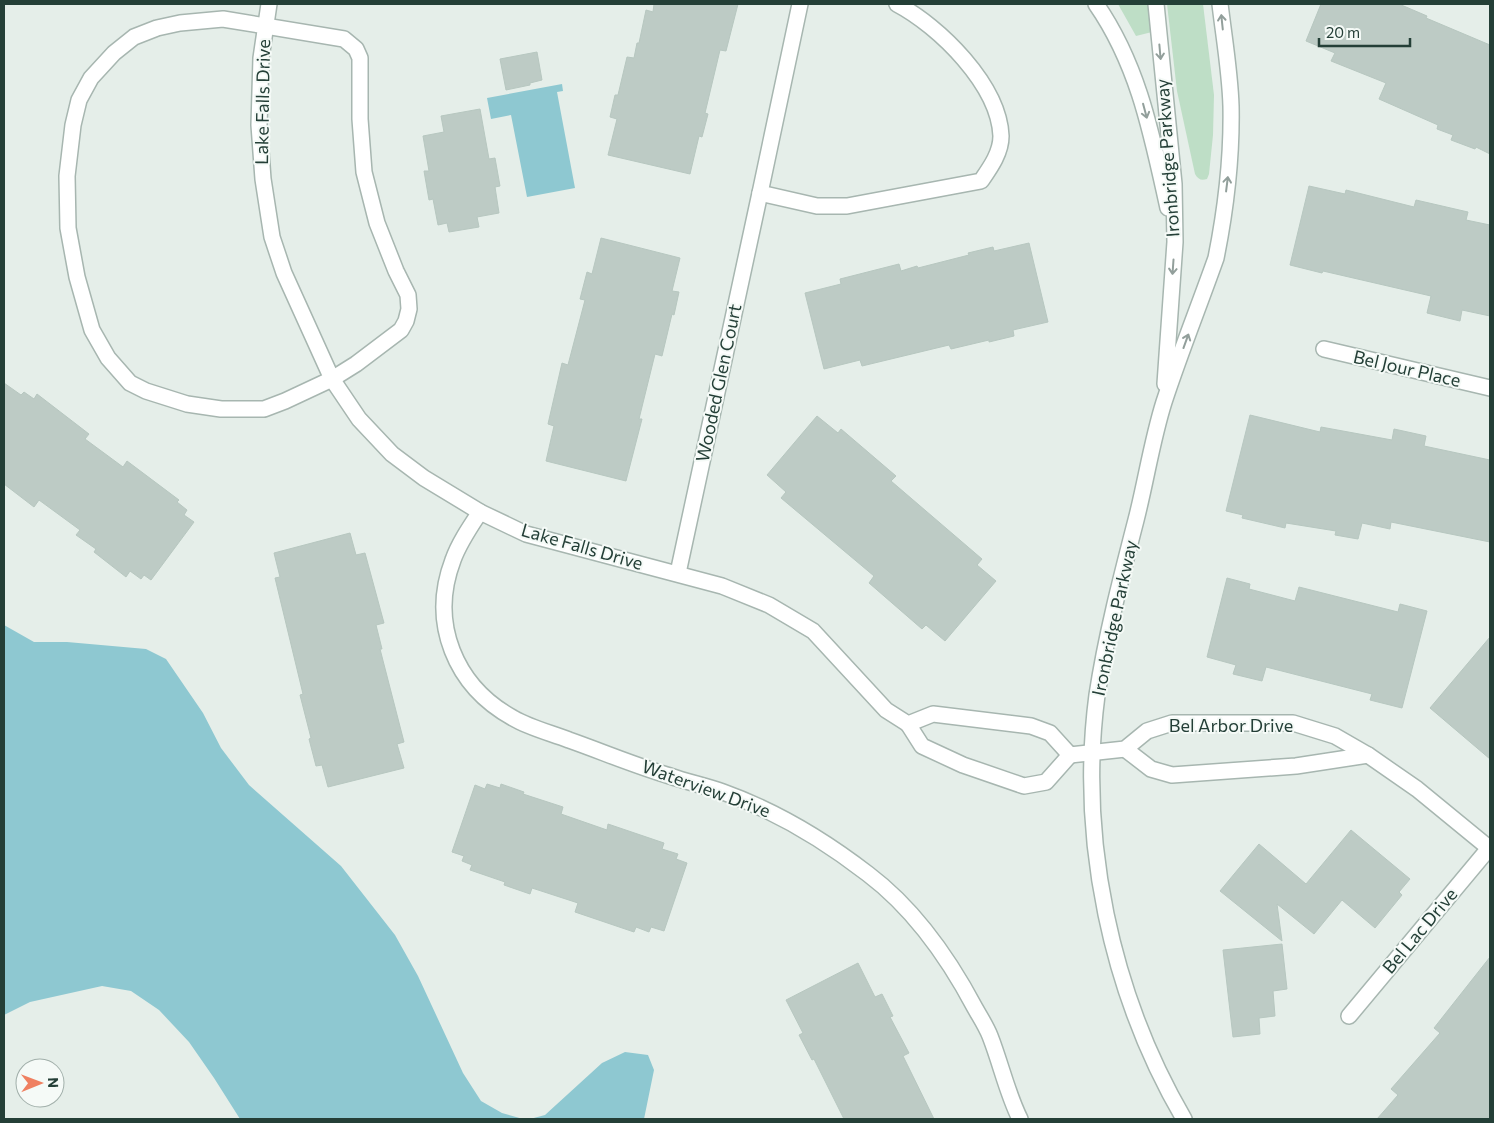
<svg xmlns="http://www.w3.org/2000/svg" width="1494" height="1123" font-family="Commissioner,sans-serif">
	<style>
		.green { fill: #bedec6 }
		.water { fill: #8ec8d1 }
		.building { fill: #bdcbc5; stroke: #b7c7c0 }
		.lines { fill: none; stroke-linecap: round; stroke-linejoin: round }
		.minor-casing { stroke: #a7b6b0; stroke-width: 18 }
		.minor { stroke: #fff; stroke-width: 15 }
		.oneway { stroke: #929f9b }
		.labels { text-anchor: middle; stroke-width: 4; stroke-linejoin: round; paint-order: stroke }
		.street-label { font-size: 18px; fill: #243f37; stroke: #f5faf7 }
	</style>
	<rect width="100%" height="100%" fill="#e5eee9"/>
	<g class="green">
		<path d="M1118,4H1148L1152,32L1136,36Z"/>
		<path d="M1167,4H1203L1214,95L1213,135L1209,174L1207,179C1201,181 1198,179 1195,174L1177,91Z"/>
	</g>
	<g class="water">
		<path d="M562,84L563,91L557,92L575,188L527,197L511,115L491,119L487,98Z"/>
		<path d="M4,625L34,642H67L146,649L166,659L203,713L221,748L249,785L341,866L395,935L418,976L463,1073L481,1101L502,1113L523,1119H240L214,1078L189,1042L159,1010L131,991L102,986L30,1002L4,1015Z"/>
		<path d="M625,1052L648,1055L654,1070L644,1119H530L545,1115L602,1063Z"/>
	</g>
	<g class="building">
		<path d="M654,4H738L726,51L720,50L705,113L708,114L702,137L699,136L690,174L608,155L617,119L610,117L615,95H618L627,57L634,58L637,43H639L646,10L653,12Z"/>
		<path d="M1321,4H1399L1427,16L1426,18L1490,45V154L1476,147L1475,149L1451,140L1453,135L1437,129L1438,125L1379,99L1386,83L1331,61L1335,53L1306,41Z"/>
		<path d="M537,52L542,80L530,83V85L506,90L500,59Z"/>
		<path d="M480,109L489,159L495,158L500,186L495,187L499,213L477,217L479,227L449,232L447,223L438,225L433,199L429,200L424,171H429L423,136L444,132L441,116Z"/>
		<path d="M1309,186L1345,194L1346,190L1414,207L1416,200L1468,212L1466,220L1490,225V316L1462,310L1460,321L1427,313L1431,296L1323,271L1322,273L1290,265Z"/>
		<path d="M601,238L680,258L672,291L679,292L674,315L672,314L662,356L655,354L639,419H642L626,481L546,461L554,426L548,424L562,363L568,365L585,300L580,299L587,272L592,274Z"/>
		<path d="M1029,243L1048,322L1013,330L1014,336L989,342V340L951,349L949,345L862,366L860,360L824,369L805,293L841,284L840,279L899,264L901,271L917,266L918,268L969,255L968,253L993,247L994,251Z"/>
		<path d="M4,383L21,395L24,392L34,399L37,394L89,434L85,439L123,467L127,461L179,500L177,502L187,510L184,515L194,522L151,580L144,575L141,579L130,571L126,577L94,552L96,549L76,535L80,530L39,500L34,507L4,484Z"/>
		<path d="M1250,415L1320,432L1321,427L1392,440L1394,429L1426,436L1424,446L1490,460V542L1391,522L1390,529L1362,523L1358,539L1335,535L1336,531L1286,523L1285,528L1242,518L1243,515L1226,511Z"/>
		<path d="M817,416L838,433L841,429L896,476L891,481L982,559L977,565L996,581L945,641L926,625L922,629L869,583L874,576L781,498L786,492L767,475Z"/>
		<path d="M350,533L356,555L365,553L384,623L376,625L382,649H380L404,742L397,744L404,768L328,787L322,765L316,766L309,739L311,738L300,695L303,694L275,578L280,577L274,553Z"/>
		<path d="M1227,578L1250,584L1249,589L1295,601L1299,587L1398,612L1400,604L1427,611L1402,708L1370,700L1372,694L1266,667L1262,681L1233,674L1236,665L1207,657Z"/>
		<path d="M1490,637V759L1430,708Z"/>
		<path d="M487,784L500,788L501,784L524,792L523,794L563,807L561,814L607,830L608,824L664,843L662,849L678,854L676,859L687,863L664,931L651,927L649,932L636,927L634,932L575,912L578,903L532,888L530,894L504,885L505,882L470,870L472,865L462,861L464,856L452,852L475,785L485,789Z"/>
		<path d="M1351,830L1410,879L1399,892L1402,895L1375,928L1342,900L1314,934L1277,904L1282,941L1220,891L1259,844L1306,884Z"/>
		<path d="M1282,944L1287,989L1273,991L1275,1016L1259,1018L1260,1034L1233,1037L1223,950Z"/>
		<path d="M1490,957V1119H1377L1398,1095L1391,1089L1440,1033L1434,1028Z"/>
		<path d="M858,963L875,997L882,994L893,1016L890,1017L909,1053L903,1056L934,1119H844L814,1059L812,1060L799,1035L803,1033L786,1000Z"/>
	</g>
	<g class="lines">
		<defs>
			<g id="minor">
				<path d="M269,4L261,58L259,125L263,179L272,237L284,273L332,379L359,419L392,454L424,478L480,512L526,534L722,586L769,605L813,631L886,710L908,724L933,714L1031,726L1050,733L1070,755L1125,749L1147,731L1172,723H1293L1335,736L1368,755L1417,789L1489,848"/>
				<path d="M800,4L760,193L817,206H847L981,181C990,168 1001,153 1001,136C999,85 939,26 897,4"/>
				<path d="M1096,4C1139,66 1152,136 1168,208"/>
				<path d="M1156,4L1174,184L1175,242L1165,384"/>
				<path d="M223,19L344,39L356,49L360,58V119L364,172L377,223L396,271L408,295L409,309L406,321L401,330L356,364L332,379L285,401L264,409H221L187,404L146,391L130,383L108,358L92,330L77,277L68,228L67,176L73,125L79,100L91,78L114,53L134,37L157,28L180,23Z"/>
				<path d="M1324,349L1490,388"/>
				<path d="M480,512C470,527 459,543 453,560C429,623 455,686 513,718C530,728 551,733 569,740C603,752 636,766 670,776C687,782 706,786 723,792C776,811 824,840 868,874C913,908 949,959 975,1008C980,1017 986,1026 990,1036C1001,1064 1007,1093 1020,1119"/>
				<path d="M678,573L760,193"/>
				<path d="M908,724L922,746L963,765L1024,786L1046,782L1070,755"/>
				<path d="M1125,749L1151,769L1172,775L1296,766L1368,755"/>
				<path d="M1349,1016L1490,847"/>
				<path d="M1184,1119C1111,994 1078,839 1097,695C1106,636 1121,578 1136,520C1146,481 1152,440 1164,402C1180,353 1199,306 1216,258C1226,208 1232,157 1231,106C1230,72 1224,38 1220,4"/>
			</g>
		</defs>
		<use href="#minor" class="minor-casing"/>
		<use href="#minor" class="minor"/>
	</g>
	<defs><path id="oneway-shaft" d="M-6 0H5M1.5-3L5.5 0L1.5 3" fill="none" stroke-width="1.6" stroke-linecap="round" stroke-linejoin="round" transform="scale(1.25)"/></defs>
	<g class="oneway">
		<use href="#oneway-shaft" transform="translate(1222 22) rotate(-96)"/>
		<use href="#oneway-shaft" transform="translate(1160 52) rotate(85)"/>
		<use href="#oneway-shaft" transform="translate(1145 111) rotate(75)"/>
		<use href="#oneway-shaft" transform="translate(1227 184) rotate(-83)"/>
		<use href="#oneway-shaft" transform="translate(1173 267) rotate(94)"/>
		<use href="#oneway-shaft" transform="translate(1186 341) rotate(-70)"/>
	</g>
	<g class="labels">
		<g class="street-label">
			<text transform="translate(263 102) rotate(-89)" y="6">Lake Falls Drive</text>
			<text transform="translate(1168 158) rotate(-94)" y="6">Ironbridge Parkway</text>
			<text transform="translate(1407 369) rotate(13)" y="6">Bel Jour Place</text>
			<text transform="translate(719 383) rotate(-78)" y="6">Wooded Glen Court</text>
			<text transform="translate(582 547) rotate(16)" y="6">Lake Falls Drive</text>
			<text transform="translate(1115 618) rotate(-78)" y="6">Ironbridge Parkway</text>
			<text x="1231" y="732">Bel Arbor Drive</text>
			<text transform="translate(706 789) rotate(20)" y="6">Waterview Drive</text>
			<text transform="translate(1420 931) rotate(-50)" y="6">Bel Lac Drive</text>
		</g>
	</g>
	<rect width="1494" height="1123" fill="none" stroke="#243f37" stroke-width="10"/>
	<g transform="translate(40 1083) rotate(89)"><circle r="24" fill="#f5faf7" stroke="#a1afaa"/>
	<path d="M0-4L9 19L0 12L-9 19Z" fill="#ef8061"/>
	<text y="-8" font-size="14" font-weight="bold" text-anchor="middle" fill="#243f37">N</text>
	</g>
	<path d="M1319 38v8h91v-8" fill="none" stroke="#243f37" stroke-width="2.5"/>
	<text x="1326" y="38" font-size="15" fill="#243f37" stroke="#f5faf7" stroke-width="4" paint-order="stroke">20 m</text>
</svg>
